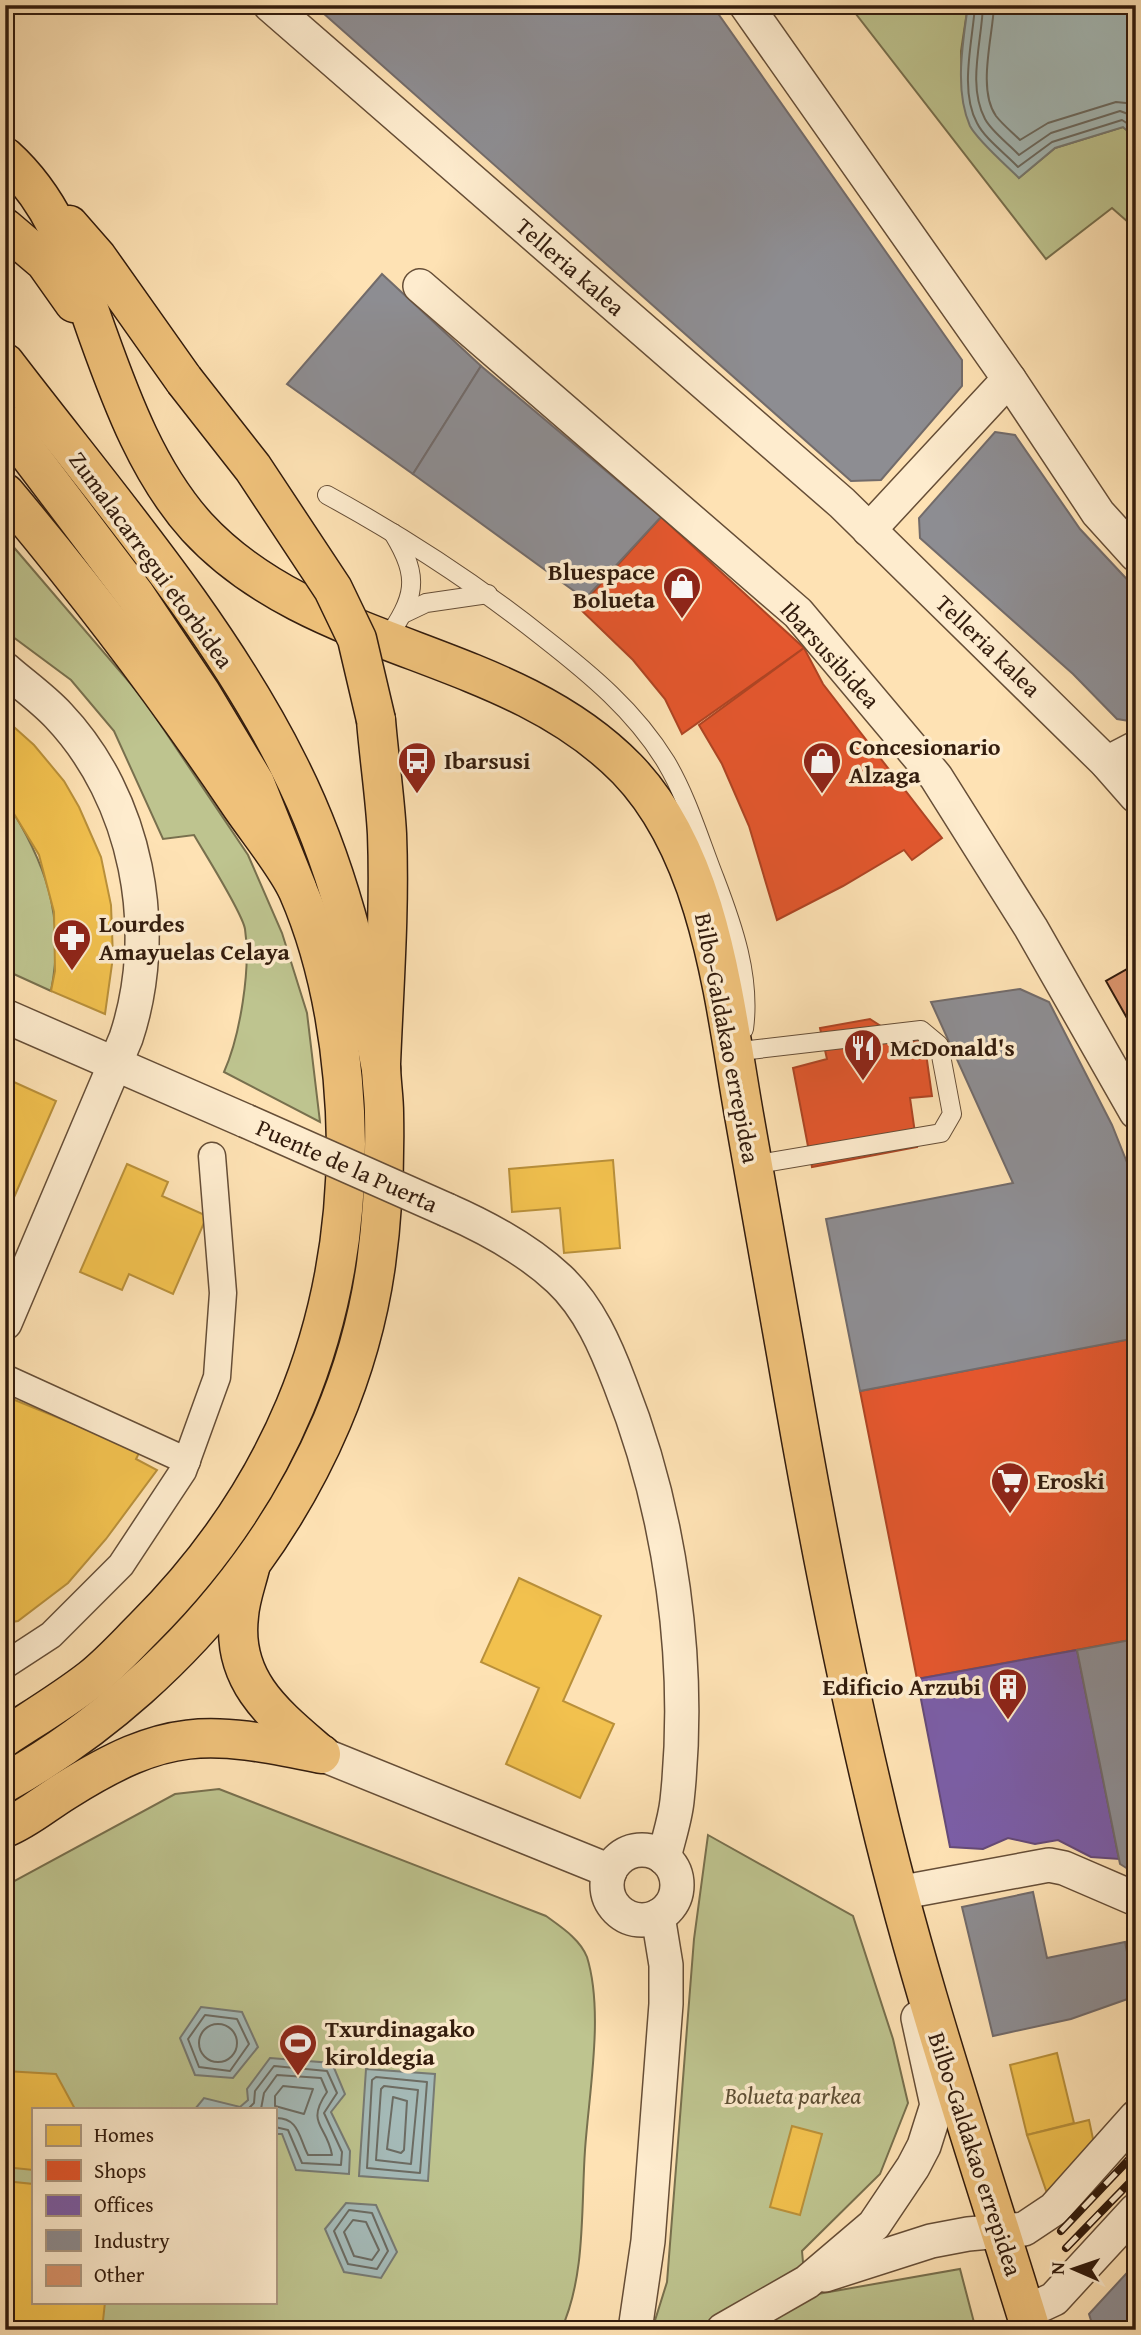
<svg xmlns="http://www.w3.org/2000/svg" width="1141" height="2335" font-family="'Gentium Book Plus',serif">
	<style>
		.green { fill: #bec48f; stroke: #78704e; stroke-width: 2; fill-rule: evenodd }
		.water { fill: #a5bbb9; stroke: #777b74; stroke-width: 2 }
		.homes { fill: #f2c14e; stroke: #b9903a; stroke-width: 2 }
		.shops { fill: #e4572e; stroke: #af4524; stroke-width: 2 }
		.offices { fill: #7b5ea7; stroke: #654a79; stroke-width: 2 }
		.industry { fill: #8d8d92; stroke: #726b6a; stroke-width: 2 }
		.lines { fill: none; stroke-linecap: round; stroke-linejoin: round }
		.shore { stroke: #6c6c63; stroke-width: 2 }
		.building { fill: #d9936b; stroke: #331c0d; stroke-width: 2 }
		.service-casing { stroke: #664e37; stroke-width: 20 }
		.pedestrian-casing { stroke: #664e37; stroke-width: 29 }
		.minor-casing { stroke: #664e37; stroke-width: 36 }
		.primary-casing { stroke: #331c0d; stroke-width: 41 }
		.trunk-casing { stroke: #331c0d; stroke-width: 41 }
		.service { stroke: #feecce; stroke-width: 18 }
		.pedestrian { stroke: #feecce; stroke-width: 26 }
		.minor { stroke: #feecce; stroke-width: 33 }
		.primary { stroke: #efc17a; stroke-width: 38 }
		.trunk { stroke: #efc17a; stroke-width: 38 }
		.rail-casing { stroke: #331c0d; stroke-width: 8 }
		.rail { stroke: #feecce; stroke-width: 5; stroke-dasharray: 16; stroke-linecap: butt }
		.minor-bridge-casing { stroke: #664e37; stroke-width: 36; stroke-linecap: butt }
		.primary-bridge-casing { stroke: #331c0d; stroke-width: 41; stroke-linecap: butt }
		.minor-bridge { stroke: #feecce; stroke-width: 33 }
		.primary-bridge { stroke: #efc17a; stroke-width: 38 }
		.labels { text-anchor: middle; stroke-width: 7; stroke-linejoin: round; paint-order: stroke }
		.street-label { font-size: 24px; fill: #331c0d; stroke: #feecce }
		.poi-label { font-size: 24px; font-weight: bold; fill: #331c0d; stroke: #feecce; text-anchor: start }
		.park-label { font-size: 24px; font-style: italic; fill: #5d4e34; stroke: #feecce }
	</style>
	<rect width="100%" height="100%" fill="#fee2b4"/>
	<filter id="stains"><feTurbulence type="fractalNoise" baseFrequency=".00286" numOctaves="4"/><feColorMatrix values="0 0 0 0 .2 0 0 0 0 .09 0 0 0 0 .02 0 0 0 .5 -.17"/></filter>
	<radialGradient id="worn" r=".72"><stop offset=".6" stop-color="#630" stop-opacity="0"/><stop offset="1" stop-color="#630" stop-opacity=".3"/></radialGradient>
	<g class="green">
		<path d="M849,5H968L961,51L962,89L1019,178L1055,148L1123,127L1136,138V229L1112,208L1046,259Z"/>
		<path d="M5,537L142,697L248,855L282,933L307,1013L320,1122L224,1072C240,1036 251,969 245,929C242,912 205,854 194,835L163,839L114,731L71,680L5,631Z"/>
		<path d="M5,799C45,861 66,916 51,991L5,970Z"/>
		<path d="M219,1789L546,1916C561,1927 580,1939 587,1957C604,2012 589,2092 585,2150C581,2207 586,2276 561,2330H5V1886L175,1794ZM33,2109H275V2302H33Z"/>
		<path d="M708,1835L853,1916L893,2039L908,2103L880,2174L802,2251L806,2296L960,2269L976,2330H652L667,2282L694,1939Z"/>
	</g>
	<g class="water">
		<path d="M968,5H1136V138L1123,127L1055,148L1019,178C1006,165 978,141 970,126C954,90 963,42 968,5Z"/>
		<path d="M201,2007L242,2012L258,2047L233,2078L195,2075L180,2038Z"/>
		<path d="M270,2058L332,2063L345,2094L331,2112L350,2151L349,2174L296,2170L282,2134H275V2109H195L204,2098L240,2107L248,2100L247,2089Z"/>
		<path d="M366,2069L435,2074L428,2181L359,2176Z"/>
		<path d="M346,2203L376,2205L397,2252L381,2278L344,2272L325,2229Z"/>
	</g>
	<g class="homes">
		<path d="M5,719L34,745L64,781L79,807L101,857L111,905L113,957L105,1014L51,991L55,971L54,912L39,855L5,799Z"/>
		<path d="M5,1078L56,1101L5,1218Z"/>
		<path d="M613,1160L620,1248L564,1253L560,1208L512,1212L509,1169Z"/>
		<path d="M127,1164L168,1182L162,1196L207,1216L173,1294L129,1274L122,1290L80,1272Z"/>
		<path d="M5,1396L140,1451L136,1459L157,1470L106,1539L68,1583L18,1621L5,1623Z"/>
		<path d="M519,1578L601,1616L563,1701L614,1724L580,1798L506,1764L539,1688L481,1662Z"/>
		<path d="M1057,2053L1074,2123L1027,2135L1010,2065Z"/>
		<path d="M5,2071L56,2074L75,2109H33V2170L5,2167Z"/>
		<path d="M1089,2120L1096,2153L1050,2202L1027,2135Z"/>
		<path d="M792,2126L822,2134L800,2215L770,2207Z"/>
		<path d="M5,2181L33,2184V2302H105L102,2330H5Z"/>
	</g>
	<g class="shops">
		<path d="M661,517L804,648L682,734L665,699L633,660L579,608Z"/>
		<path d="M804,648L823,684L942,838L912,860L904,850L843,886L777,920L749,826L722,764L699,725Z"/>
		<path d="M870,1019L893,1034L896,1045L924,1039L932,1096L910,1098L917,1147L812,1167L793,1068L827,1059L820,1028Z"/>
		<path d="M1136,1338V1639L917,1679L860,1391Z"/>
	</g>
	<path class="offices" d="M1077,1650L1119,1859L1091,1857L1058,1840L1035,1844L1008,1838L983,1849L950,1847L917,1679Z"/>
	<g class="industry">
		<path d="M314,5H712L962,360V386L881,480L851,481Z"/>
		<path d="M382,274L481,366L413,474L287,384Z"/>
		<path d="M481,366L661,517L585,599L413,474Z"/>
		<path d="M995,432L1015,435L1080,529L1136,589V722L1117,719L1073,674L920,538L919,518Z"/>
		<path d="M1020,989L1049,1002L1112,1125L1136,1185V1338L860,1391L826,1219L1013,1183L931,1002Z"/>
		<path d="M1136,1639V1874L1120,1864L1077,1650Z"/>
		<path d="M1033,1892L1047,1958L1125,1942L1136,1996L1071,2019L993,2036L962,1907Z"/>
		<path d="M1136,2263V2330H1094L1089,2314Z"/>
	</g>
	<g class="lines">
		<g class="shore">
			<path d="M975,5C973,40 959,90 977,123C985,139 1006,154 1018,167L1052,142L1122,120L1136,129"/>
			<path d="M983,5C982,41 967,85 985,119C992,132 1009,144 1019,155L1051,133L1120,111L1136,117"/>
			<path d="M994,5C993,36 977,89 996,116C1003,125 1012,132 1020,140L1048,123L1116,102L1136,104"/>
			<path d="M205,2015L237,2019L249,2044L230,2071L199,2067L188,2039Z"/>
			<circle cx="218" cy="2043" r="19"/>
			<path d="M376,2077L427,2082L420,2173L367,2168L372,2080Z"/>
			<path d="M283,2086L313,2089L304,2114L275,2106V2096Z"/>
			<path d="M384,2086L418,2090L411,2164L376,2160L381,2089Z"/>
			<path d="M393,2097L407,2101L404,2150L401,2153L387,2149Z"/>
			<path d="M248,2109L254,2103L255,2091L274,2066L327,2071L337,2093L324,2113L342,2152L341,2165L302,2163L288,2130L275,2127"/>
			<path d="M261,2109L264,2093L277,2075L321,2078L327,2092C305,2124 327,2125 332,2155H308C299,2138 299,2117 275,2118"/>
			<path d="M349,2210L372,2213L388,2251L377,2269L348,2264L334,2231Z"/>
			<path d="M353,2220L366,2222L379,2250L372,2260L354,2256L344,2232Z"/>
		</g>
	</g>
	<path class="building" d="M1136,964V1034L1106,981Z"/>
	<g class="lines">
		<defs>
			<g id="service">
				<path d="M327,495C404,537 475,583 544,638C590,674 635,711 666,762C687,797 700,841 715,879C733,926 751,977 744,1029"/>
				<path d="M405,613L426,603L488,594"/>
				<path d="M386,640C415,597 421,579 393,533"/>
				<path d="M741,1051L921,1030L939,1045L952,1114L941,1133L753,1165"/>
			</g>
			<g id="pedestrian">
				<path d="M5,1378L187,1461"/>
				<path d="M5,1665L51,1635L121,1565L183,1471L217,1377L223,1293L212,1156"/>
			</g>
			<g id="minor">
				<path d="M270,5L842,503L1107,763L1136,796"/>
				<path d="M746,5L1009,379L1098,513L1136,555"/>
				<path d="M420,286L798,613L936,777L1031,928L1136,1112"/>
				<path d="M869,530L1009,379"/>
				<path d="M5,669C22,684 42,698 58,715C137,798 162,930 126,1038L5,1323"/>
				<path d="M1107,763L1136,748"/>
				<path d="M5,1016L246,1121"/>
				<path d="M447,1210C488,1228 527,1249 559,1279C589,1307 606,1347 620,1384C671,1513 692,1663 677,1801C675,1820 668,1840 664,1858"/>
				<path d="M321,1754L610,1871"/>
				<circle cx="642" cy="1885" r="35"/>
				<path d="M898,1893L1049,1865L1064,1868L1136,1899"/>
				<path d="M825,2275L931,2241L968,2234L1024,2229L1054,2209L1136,2117"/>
				<path d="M1026,2312L1054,2299L1136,2210"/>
				<path d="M635,2330L648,2241L666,2004V1965L658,1916"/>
				<path d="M723,2330L807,2282L874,2225L913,2167L924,2146L937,2105L918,2018"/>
			</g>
			<g id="primary">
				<path d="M5,157C60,207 74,268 98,335C122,402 149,474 197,527C313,653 508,647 627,769C711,856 724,1001 744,1115C758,1194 772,1274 786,1353C811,1500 839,1647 873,1791C915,1974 976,2151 1031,2330"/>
				<path d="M69,225L97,257L184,380"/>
				<path d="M5,228L45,262L74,303"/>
				<path d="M5,493C88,592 165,693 237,800C254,826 286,864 298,891C332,969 345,1061 346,1144C346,1332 277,1495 144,1628C127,1645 110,1664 91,1679C64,1700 34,1718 5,1737"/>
				<path d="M250,1568C246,1584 240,1600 239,1616C231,1681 275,1715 319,1753"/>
				<path d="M5,1783C194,1677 346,1480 376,1264C383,1213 385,1163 384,1113C384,1097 381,1080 381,1064C384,988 390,911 387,834C385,796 379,758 376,720"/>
				<path d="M5,1828C27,1819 44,1804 65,1791C167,1727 206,1730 321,1754"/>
			</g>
			<g id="trunk">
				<path d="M5,363C102,490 218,623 289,766C337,861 362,965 381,1069"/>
				<path d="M5,423L136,596L201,693L255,783L297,888"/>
			</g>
		</defs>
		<use href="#service" class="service-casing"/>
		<use href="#pedestrian" class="pedestrian-casing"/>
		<use href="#minor" class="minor-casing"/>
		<use href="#primary" class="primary-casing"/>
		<use href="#trunk" class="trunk-casing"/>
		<use href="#service" class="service"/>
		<use href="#pedestrian" class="pedestrian"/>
		<use href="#minor" class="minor"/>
		<use href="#primary" class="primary"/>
		<use href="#trunk" class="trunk"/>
		<defs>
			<g id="rail">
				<path d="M1061,2231L1136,2152"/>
				<path d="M1066,2248L1136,2176"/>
			</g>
		</defs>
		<use href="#rail" class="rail-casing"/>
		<use href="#rail" class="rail"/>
		<defs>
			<path id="minor-bridge" d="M246,1121L447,1210"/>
			<path id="primary-bridge" d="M184,380L253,468L333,589L357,639L376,720"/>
		</defs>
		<use href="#minor-bridge" class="minor-bridge-casing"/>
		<use href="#primary-bridge" class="primary-bridge-casing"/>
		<use href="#minor-bridge" class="minor-bridge"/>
		<use href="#primary-bridge" class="primary-bridge"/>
	</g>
	<defs>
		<symbol id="shop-pin" viewBox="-11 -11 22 30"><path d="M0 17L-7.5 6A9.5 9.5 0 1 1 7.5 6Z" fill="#8f2418" stroke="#feecce"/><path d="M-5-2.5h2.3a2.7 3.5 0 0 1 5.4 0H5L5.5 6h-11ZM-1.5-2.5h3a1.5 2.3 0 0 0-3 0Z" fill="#fff"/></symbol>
		<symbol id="bus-pin" viewBox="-11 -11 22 30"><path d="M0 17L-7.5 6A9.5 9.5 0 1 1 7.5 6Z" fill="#8f2418" stroke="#feecce"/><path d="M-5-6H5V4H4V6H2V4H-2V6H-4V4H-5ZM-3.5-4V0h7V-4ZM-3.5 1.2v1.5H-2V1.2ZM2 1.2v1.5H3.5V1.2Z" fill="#fff"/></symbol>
		<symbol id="pharmacy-pin" viewBox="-11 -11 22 30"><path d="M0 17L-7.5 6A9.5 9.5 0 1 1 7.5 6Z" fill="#8f2418" stroke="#feecce"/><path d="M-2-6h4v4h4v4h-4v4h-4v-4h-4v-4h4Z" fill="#fff"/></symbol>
		<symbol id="restaurant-pin" viewBox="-11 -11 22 30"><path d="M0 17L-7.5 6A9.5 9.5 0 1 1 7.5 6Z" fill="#8f2418" stroke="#feecce"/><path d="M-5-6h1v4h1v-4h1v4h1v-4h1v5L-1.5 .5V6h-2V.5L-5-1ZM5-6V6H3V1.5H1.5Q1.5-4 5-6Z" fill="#fff"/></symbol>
		<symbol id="supermarket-pin" viewBox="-11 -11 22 30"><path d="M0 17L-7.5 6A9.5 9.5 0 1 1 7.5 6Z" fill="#8f2418" stroke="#feecce"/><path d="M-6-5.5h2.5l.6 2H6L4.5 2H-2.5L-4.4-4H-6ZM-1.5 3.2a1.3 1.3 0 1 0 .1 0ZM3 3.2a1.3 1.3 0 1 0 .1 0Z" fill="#fff"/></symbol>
		<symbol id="building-pin" viewBox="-11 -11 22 30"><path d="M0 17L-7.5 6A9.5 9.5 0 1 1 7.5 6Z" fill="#8f2418" stroke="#feecce"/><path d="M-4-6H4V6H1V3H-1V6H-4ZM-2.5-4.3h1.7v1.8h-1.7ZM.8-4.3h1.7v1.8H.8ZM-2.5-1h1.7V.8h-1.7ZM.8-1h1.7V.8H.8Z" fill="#fff"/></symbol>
		<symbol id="stadium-pin" viewBox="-11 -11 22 30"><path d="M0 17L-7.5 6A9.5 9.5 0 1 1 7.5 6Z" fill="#8f2418" stroke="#feecce"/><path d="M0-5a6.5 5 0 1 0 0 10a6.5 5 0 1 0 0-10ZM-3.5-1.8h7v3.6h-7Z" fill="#fff"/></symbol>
	</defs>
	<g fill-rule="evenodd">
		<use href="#shop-pin" x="660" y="564" width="44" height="60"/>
		<use href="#bus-pin" x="395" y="739" width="44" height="60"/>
		<use href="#shop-pin" x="800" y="739" width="44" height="60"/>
		<use href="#pharmacy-pin" x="50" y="916" width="44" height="60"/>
		<use href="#restaurant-pin" x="841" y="1026" width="44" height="60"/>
		<use href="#supermarket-pin" x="988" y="1459" width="44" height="60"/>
		<use href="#building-pin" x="986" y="1665" width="44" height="60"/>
		<use href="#stadium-pin" x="276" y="2021" width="44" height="60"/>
	</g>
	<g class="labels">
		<g class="street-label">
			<text transform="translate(570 267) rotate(41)" y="8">Telleria kalea</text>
			<text transform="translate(151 560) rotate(54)" y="8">Zumalacarregui etorbidea</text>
			<text transform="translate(988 646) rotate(44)" y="8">Telleria kalea</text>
			<text transform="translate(830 655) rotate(48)" y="8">Ibarsusibidea</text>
			<text transform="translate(727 1038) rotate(79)" y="8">Bilbo-Galdakao errepidea</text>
			<text transform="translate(347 1166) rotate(24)" y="8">Puente de la Puerta</text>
			<text transform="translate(975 2154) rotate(72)" y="8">Bilbo-Galdakao errepidea</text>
		</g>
		<g class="poi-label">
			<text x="655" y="580" text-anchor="end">Bluespace<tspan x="655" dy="28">Bolueta</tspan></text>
			<text x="849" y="755">Concesionario<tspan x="849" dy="28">Alzaga</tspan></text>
			<text x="444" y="769">Ibarsusi</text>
			<text x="99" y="932">Lourdes<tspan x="99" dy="28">Amayuelas Celaya</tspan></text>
			<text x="890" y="1056">McDonald's</text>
			<text x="1037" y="1489">Eroski</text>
			<text x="981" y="1695" text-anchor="end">Edificio Arzubi</text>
			<text x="325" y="2037">Txurdinagako<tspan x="325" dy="28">kiroldegia</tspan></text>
		</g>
		<g class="park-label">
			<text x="793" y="2104">Bolueta parkea</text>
		</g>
	</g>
	<rect width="1141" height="2335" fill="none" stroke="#fee2b4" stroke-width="28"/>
	<rect x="7" y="7" width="1127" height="2321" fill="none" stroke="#331c0d" stroke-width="3.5"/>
	<rect x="14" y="14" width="1113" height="2307" fill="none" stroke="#331c0d" stroke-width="2"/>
	<rect x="32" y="2108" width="245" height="196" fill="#feecce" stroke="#ad9981" stroke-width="2"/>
	<rect x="46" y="2125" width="35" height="21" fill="#f2c14e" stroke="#ad9981" stroke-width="2"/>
	<text x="94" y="2142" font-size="21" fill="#331c0d">Homes</text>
	<rect x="46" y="2160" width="35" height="21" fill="#e4572e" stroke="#ad9981" stroke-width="2"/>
	<text x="94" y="2178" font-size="21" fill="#331c0d">Shops</text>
	<rect x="46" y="2195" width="35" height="21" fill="#7b5ea7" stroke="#ad9981" stroke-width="2"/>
	<text x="94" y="2212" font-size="21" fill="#331c0d">Offices</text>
	<rect x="46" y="2230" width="35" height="21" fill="#8d8d92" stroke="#ad9981" stroke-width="2"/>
	<text x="94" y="2248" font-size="21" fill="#331c0d">Industry</text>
	<rect x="46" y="2265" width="35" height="21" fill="#d9936b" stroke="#ad9981" stroke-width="2"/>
	<text x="94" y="2282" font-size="21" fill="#331c0d">Other</text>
	<g transform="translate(1074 2269) rotate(272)" stroke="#feecce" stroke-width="5" paint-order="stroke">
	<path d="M0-5L12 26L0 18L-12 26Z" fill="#331c0d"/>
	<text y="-10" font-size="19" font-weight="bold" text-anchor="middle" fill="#331c0d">N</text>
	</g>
	<rect width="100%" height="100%" filter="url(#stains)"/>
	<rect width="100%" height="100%" fill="url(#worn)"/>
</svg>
